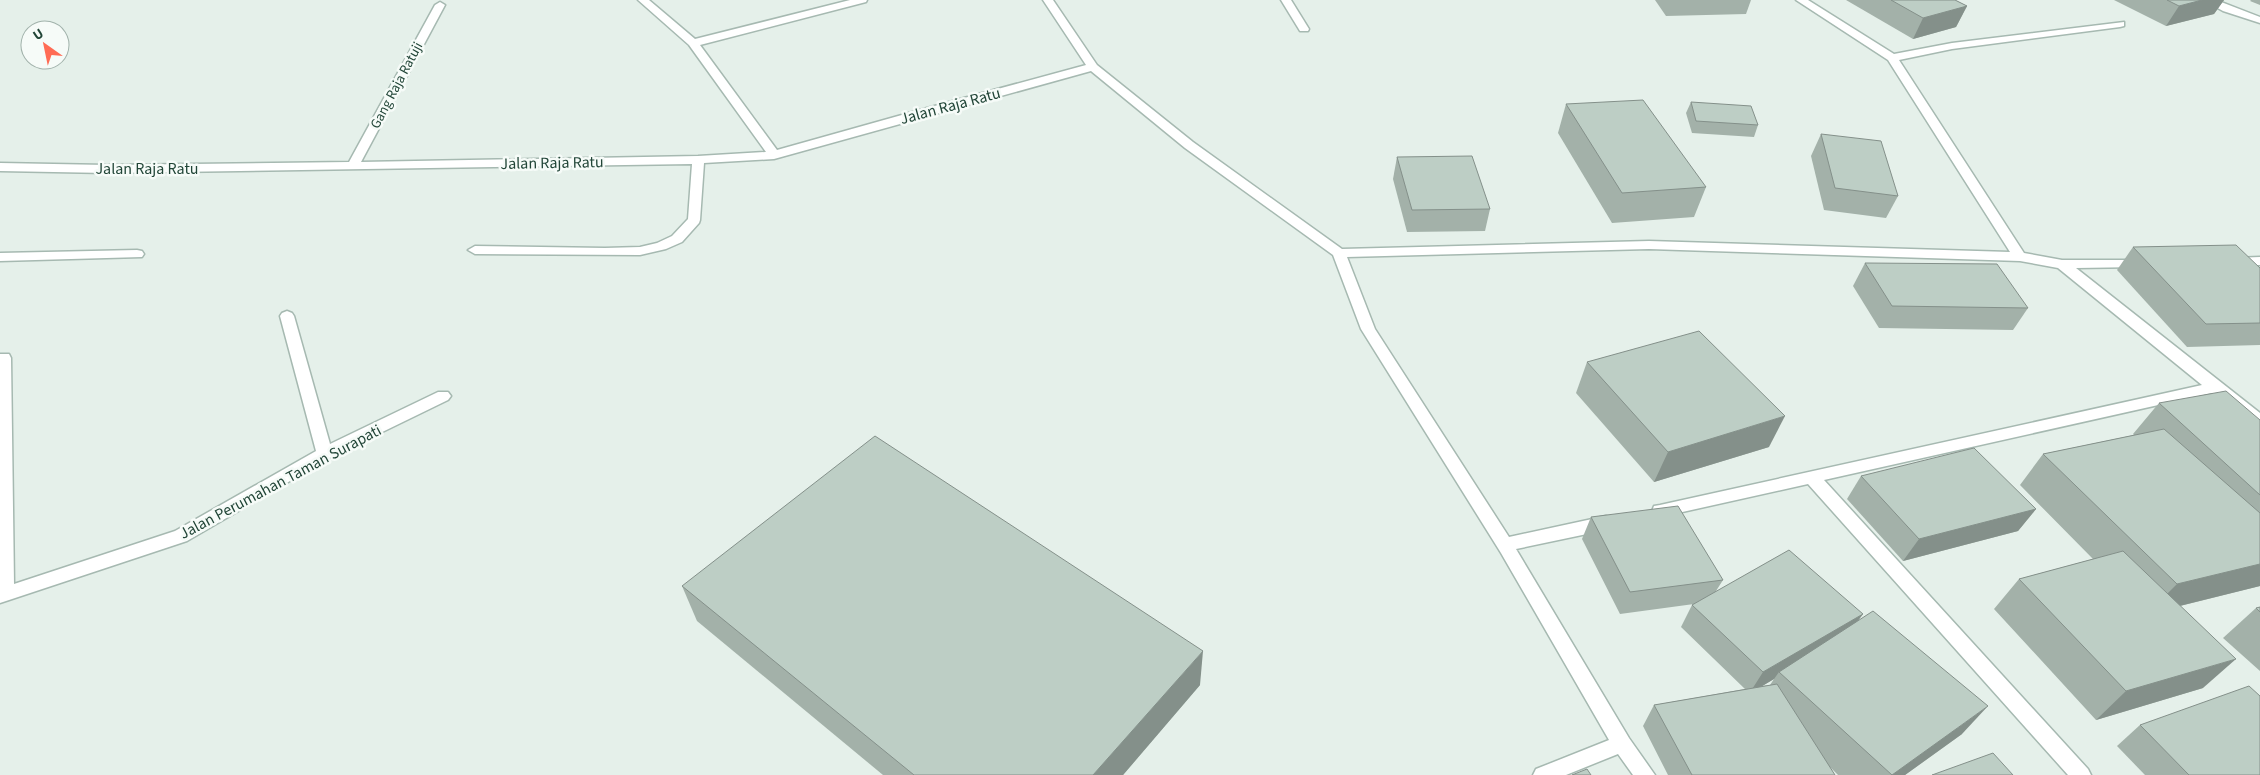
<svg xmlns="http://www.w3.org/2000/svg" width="2260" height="775" font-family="'Source Sans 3',sans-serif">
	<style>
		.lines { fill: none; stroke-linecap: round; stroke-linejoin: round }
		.minor-casing { stroke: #a6b9b1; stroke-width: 3 }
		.minor { fill: #fff; fill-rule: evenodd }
		.wall { fill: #a3b1a9; fill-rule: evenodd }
		.shaded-wall { fill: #84908a }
		.building { fill: #bdcec5; stroke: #84908a }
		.labels { text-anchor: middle; stroke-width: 5; stroke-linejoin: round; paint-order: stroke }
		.far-street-label { font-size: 14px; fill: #214537; stroke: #f6fbf8 }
		.street-label { font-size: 16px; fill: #214537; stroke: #f6fbf8 }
	</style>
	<rect width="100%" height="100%" fill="#e5f0ea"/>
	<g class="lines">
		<defs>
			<g id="minor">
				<path d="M638,0H649L695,39L850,0H867L866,2L700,45L777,150L916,111L1086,65L1043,0H1053L1097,65L1193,142L1342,249L1649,241L2010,252L1888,60L1796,0H1808L1894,54L1952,43L2124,22V26L2120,27L1952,49L1899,60L2024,253L2062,260H2146L2148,263L2141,267L2076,268L2260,413V427L2255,425L2212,393L1824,480L2088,769L2091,775H2068L1808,484L1660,517L1654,516L1652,511L1654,506L1660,505L2202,385L2058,268L2020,261L1649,249L1347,257L1375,329L1509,537L1606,516L1612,518L1614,523L1612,528L1606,530L1516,549L1629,738L1655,775H1633L1618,754L1566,775H1533L1536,769L1609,740L1501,553L1361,329L1333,255L1185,148L1091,71L774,159L704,163L700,220L699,223L682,242L666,249L640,255L475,254L468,250L475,246L605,248L640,247L657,243L672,236L688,219L692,164L107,173L0,171V163L107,165L349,162L435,5L440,2L445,5L361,162L698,156L766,152L689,45Z"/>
				<path d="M1281,0H1291L1309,29L1308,31H1300Z"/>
				<path d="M2203,0H2216L2260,17V23L2223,11Z"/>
				<path d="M137,250L142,251L144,254L142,257L0,261V253Z"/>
				<path d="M2260,257V265L2234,266L2227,262L2234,258Z"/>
				<path d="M287,311L292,313L294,316L330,444L438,392H448L451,396L448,400L331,457L187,541L0,603V354H9L11,358L14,584L175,531L316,451L280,316L282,313Z"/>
			</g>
		</defs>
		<use href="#minor" class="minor-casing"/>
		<use href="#minor" class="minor"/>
	</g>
	<g class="wall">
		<path d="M1655,0H1751L1746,14L1666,16Z"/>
		<path d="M1846,0H1955L1967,6L1956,27L1913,39Z"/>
		<path d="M2114,0H2224L2214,14L2166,26Z"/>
		<path d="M2251,0H2260V5L2250,1Z"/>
		<path d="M1691,102L1758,125L1754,137L1692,133L1686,113Z"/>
		<path d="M1566,104L1706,187L1694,217L1612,223L1558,133Z"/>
		<path d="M1821,134L1898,196L1886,218L1824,210L1811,156Z"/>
		<path d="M1397,157L1490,209L1485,231L1407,232L1393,179Z"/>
		<path d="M2133,247L2260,268V345L2187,347L2117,270Z"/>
		<path d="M1865,263L2028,308L2013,330L1879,328L1853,286Z"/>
		<path d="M1587,362L1769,447L1654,482L1576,393Z"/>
		<path d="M2159,403L2260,420V586L2180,606L2203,688L2096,720L1994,609L2019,579L2093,559L2020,485L2043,454L2134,435L2133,434Z"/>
		<path d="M1861,476L2036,509L2018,531L1903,561L1847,499Z"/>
		<path d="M1591,517L1723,580L1716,591L1863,614L1857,622L1962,734L1905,775H1838L1830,767L1835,775H1668L1643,726L1654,705L1745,689L1681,627L1692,605L1694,604L1620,614L1582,539ZM1774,679L1770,685L1762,686Z"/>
		<path d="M682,586L1200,685L1123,775H883L697,621Z"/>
		<path d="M2260,607V671L2223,638L2256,608Z"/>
		<path d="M2140,725L2260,775H2145L2117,746Z"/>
	</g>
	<g class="shaded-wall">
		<path d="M2202,0H2224L2214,14L2166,26L2179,6Z"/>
		<path d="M1967,6L1956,27L1913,39L1923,18Z"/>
		<path d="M1785,416L1769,447L1654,482L1668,452Z"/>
		<path d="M2036,509L2018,531L1903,561L1919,539Z"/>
		<path d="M2260,564V586L2147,614L2177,584Z"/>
		<path d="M1863,614L1847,635L1779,672L1774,679L1749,694L1763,672Z"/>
		<path d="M1203,651L1200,685L1123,775H1093Z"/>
		<path d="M2236,659L2203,688L2096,720L2126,691Z"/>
		<path d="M1988,706L1962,734L1905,775H1892Z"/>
	</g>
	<g class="building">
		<path d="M1891,0H1955L1967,6L1923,18Z"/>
		<path d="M2167,0H2202L2179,6Z"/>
		<path d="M1643,100L1706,187L1622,193L1566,104Z"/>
		<path d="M1691,102L1751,106L1758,125L1696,121Z"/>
		<path d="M1821,134L1881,141L1898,196L1835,188Z"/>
		<path d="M1472,156L1490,209L1412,210L1397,157Z"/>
		<path d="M2236,245L2260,268V323L2206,324L2133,247Z"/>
		<path d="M1865,263L1997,264L2028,308L1892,306Z"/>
		<path d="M1699,331L1785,416L1668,452L1587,362Z"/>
		<path d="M2226,391L2260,420V495L2159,403Z"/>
		<path d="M2164,429L2260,513V564L2177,584L2043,454Z"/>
		<path d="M875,436L1203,651L1093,775H914L682,586Z"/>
		<path d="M1974,448L2036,509L1919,539L1861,476Z"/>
		<path d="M1678,506L1723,580L1630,592L1591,517Z"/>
		<path d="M1789,550L1863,614L1763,672L1692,605Z"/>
		<path d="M2123,551L2236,659L2126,691L2019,579Z"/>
		<path d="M2260,607V612L2256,608Z"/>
		<path d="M1873,611L1988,706L1892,775L1779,672Z"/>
		<path d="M1777,684L1835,775H1692L1654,705Z"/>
		<path d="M2249,686L2260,696V775H2189L2140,725Z"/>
		<path d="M1993,753L2013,775H1932Z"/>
		<path d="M1587,769L1591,775H1572Z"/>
	</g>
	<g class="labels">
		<g class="far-street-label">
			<text transform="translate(396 85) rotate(-62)" y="5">Gang Raja Ratuji</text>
		</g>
		<g class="street-label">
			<text transform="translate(950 105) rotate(-15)" y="6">Jalan Raja Ratu</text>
			<text transform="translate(552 162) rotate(-1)" y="6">Jalan Raja Ratu</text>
			<text x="147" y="174">Jalan Raja Ratu</text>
			<text transform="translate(280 481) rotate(-28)" y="6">Jalan Perumahan Taman Surapati</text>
		</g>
	</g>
	<g transform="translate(45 45) rotate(327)"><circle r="24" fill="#f6fbf8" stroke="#a1b2ab"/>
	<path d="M0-4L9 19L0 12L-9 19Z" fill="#ff6b54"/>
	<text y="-8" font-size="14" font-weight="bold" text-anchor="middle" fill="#214537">U</text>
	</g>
</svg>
